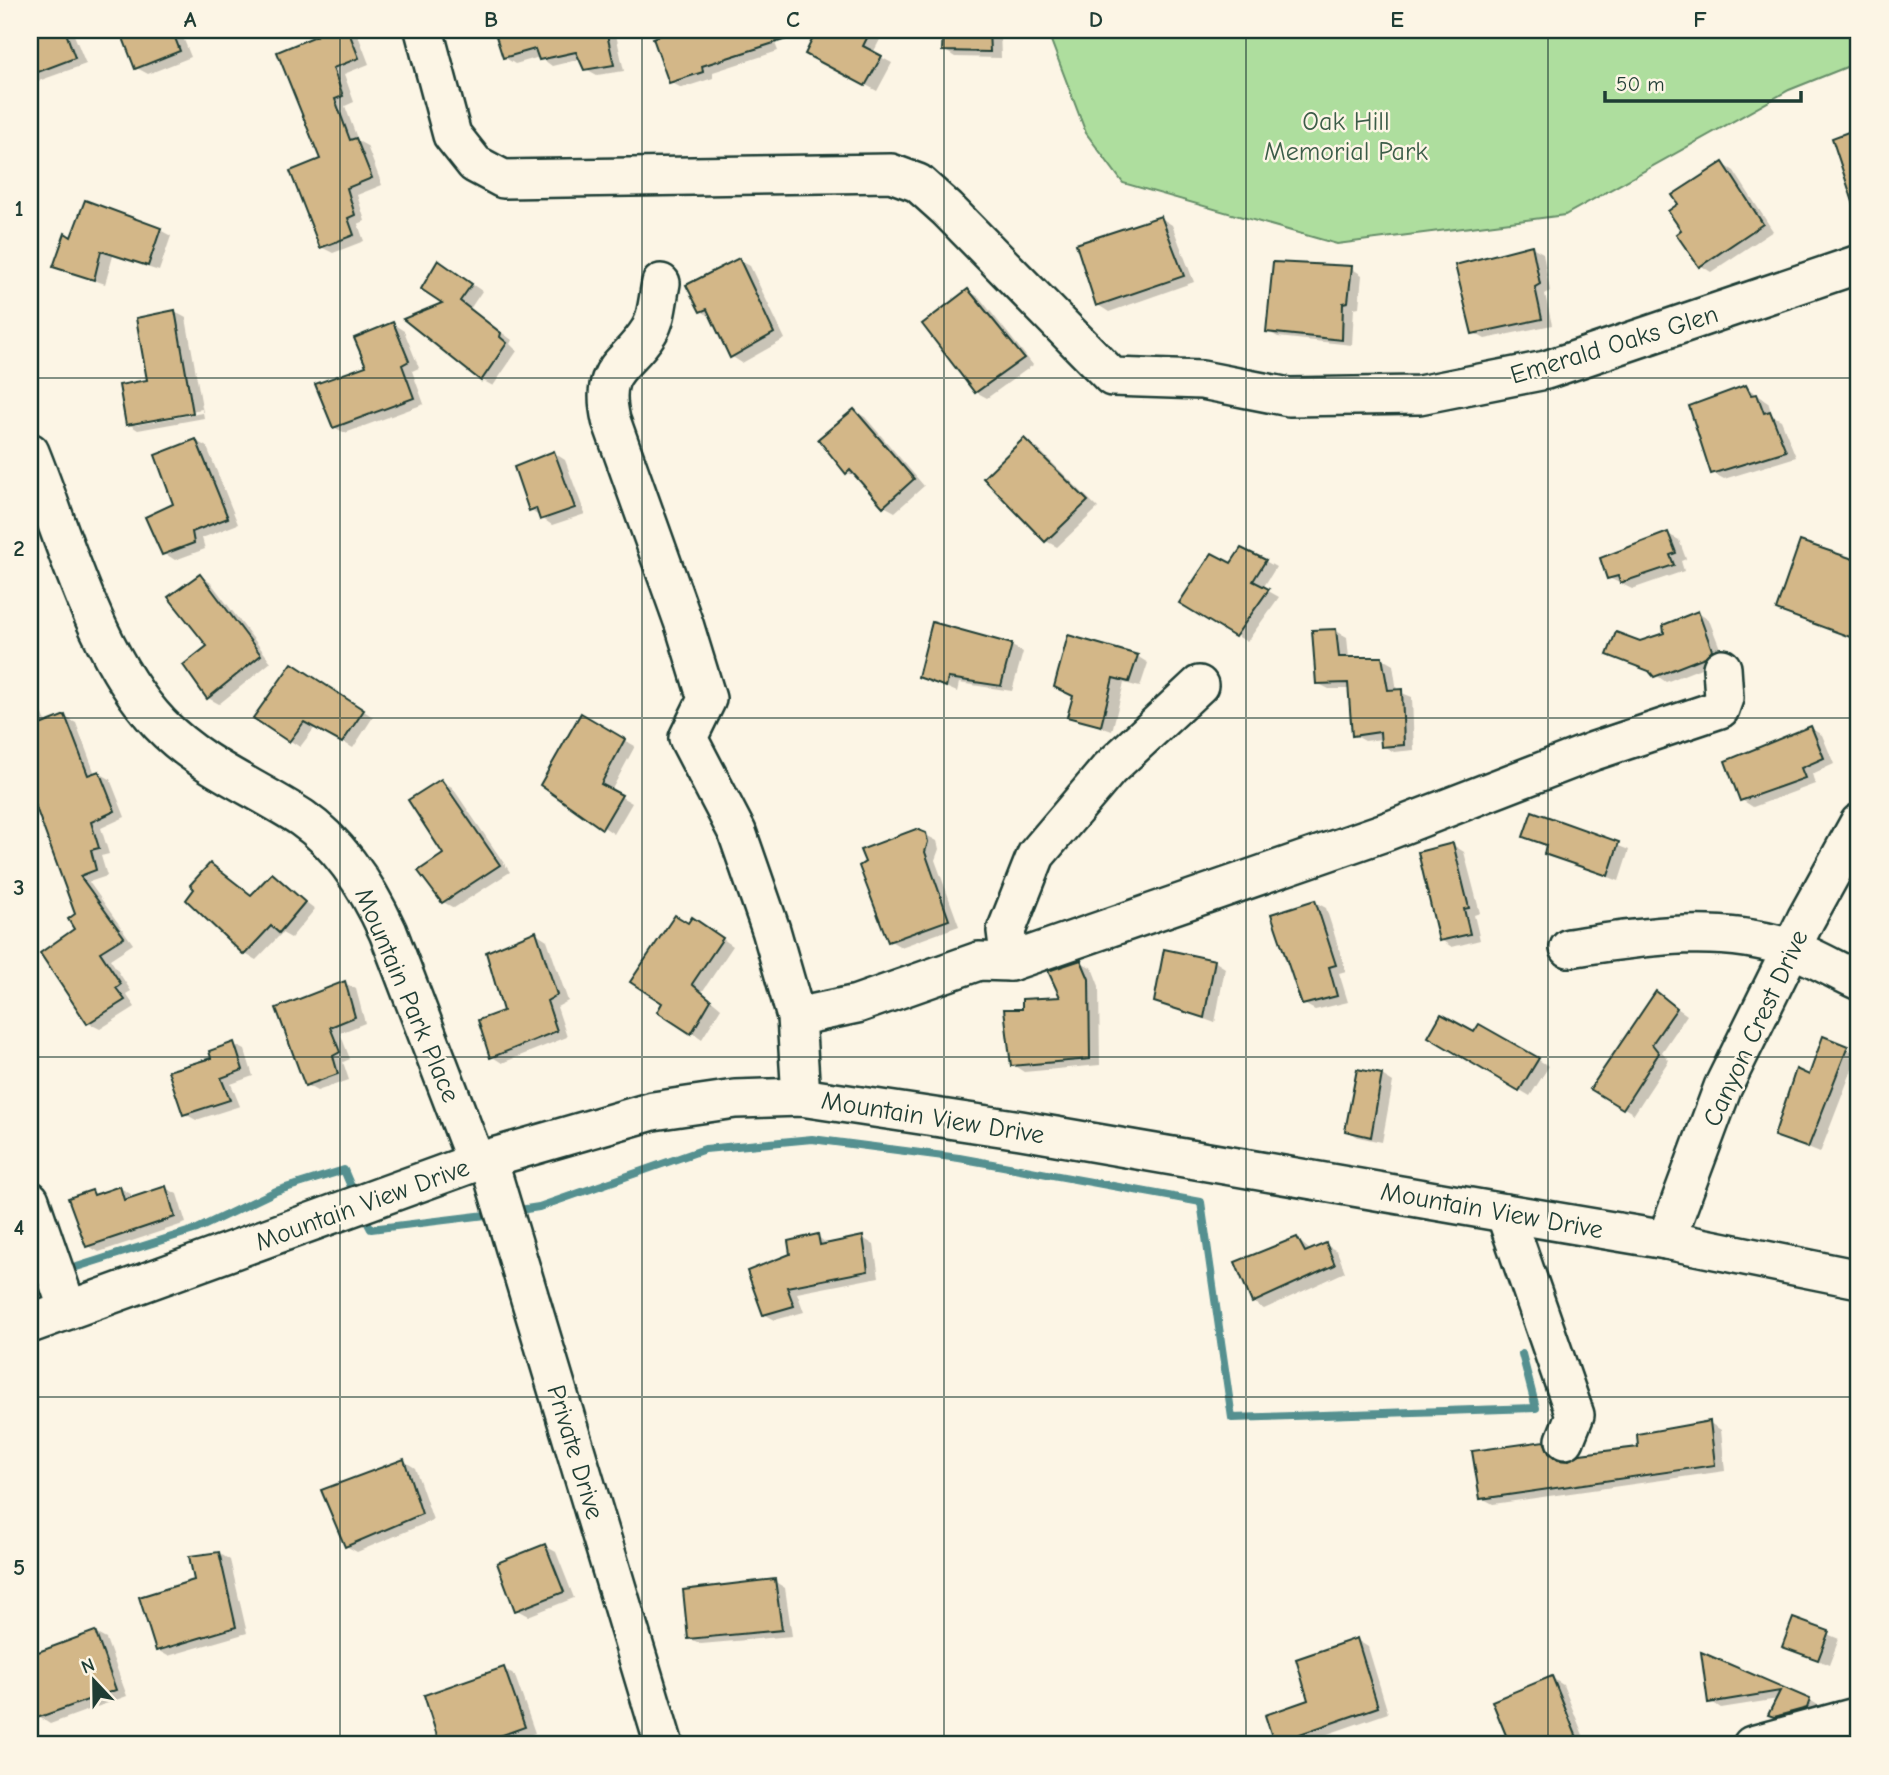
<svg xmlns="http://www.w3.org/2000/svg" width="1889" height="1775" font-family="'Comic Neue',sans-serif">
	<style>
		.green { fill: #aede9e; stroke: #668e69; stroke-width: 2 }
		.shadow { fill: #0003; fill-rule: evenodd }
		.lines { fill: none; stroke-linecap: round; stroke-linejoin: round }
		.stream { stroke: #549090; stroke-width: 8 }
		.building { fill: #d3b788; stroke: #1f3d34; stroke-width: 2 }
		.minor-casing { stroke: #1f3d34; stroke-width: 42 }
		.minor { stroke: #fcf5e5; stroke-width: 37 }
		.grid { fill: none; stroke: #1f3d34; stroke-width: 2; stroke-opacity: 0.55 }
		.labels { text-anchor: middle; stroke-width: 5; stroke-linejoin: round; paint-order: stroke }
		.park-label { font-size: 26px; fill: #3c5d49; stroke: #fcf5e5 }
		.street-label { font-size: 26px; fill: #1f3d34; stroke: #fcf5e5 }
		.neatline { fill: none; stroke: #1f3d34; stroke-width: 2.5 }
		.grid-label { font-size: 23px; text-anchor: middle; font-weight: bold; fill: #1f3d34 }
	</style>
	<rect width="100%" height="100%" fill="#fcf5e5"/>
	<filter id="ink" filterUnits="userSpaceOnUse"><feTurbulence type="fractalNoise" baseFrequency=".0143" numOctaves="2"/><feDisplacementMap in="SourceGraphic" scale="14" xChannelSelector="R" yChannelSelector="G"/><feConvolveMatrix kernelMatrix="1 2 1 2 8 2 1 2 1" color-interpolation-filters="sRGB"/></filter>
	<g filter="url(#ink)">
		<path class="green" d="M1047,30H1859V62L1789,90L1565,215L1337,244L1123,183L1086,133Z"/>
		<g class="shadow">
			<path d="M30,30H72L86,64L30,84Z"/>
			<path d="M122,30H180L191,57L148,74L137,68Z"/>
			<path d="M322,30H356L369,64L344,74L354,102L345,106L358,141L367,146L382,185L357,195L365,221L358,224L364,241L333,253L321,247L322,160L318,37L315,32Z"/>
			<path d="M500,30H615L624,71L597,75L586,69L581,59L552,66L540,57L515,64L504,57L497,31Z"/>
			<path d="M679,30H770L778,51L713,72V78L682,88L670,82L656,39Z"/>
			<path d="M820,30H885L873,53L892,63L877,91L808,53Z"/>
			<path d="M945,30H1000L1001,58L955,57L944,50Z"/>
			<path d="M1723,164L1734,171L1773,231L1711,272L1700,265L1683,231Z"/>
			<path d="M1161,218L1172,225L1194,282L1109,312L1098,305Z"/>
			<path d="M30,222L40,247L30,251Z"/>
			<path d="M160,230L171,236L159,271L113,256L105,284L55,266L72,239Z"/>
			<path d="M1532,247L1543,253L1550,291L1545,294L1552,325L1485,339L1474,333Z"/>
			<path d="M739,260L750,266L785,339L742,363L731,356L713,318L701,311Z"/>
			<path d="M1351,268L1362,275L1359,307L1354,308L1352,345L1278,337L1267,331Z"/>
			<path d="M450,269L482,291L470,309L512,340L510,344L517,351L493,386L482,380L446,303Z"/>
			<path d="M968,291L979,297L1033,365L987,398L976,392Z"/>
			<path d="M175,312L186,318L204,418L138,430L127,423L149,381ZM202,409V413L135,425V421Z"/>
			<path d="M393,324L404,331L419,368L412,371L424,404L345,433L334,427Z"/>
			<path d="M1746,387L1768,402L1772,415L1781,420L1796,457L1724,479L1713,473Z"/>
			<path d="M854,411L865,417L924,486L895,512L884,506L859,478L848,473L820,439Z"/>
			<path d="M1024,440L1035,446L1098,508L1057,547L1046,541Z"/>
			<path d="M196,441L207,447L238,524L202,538L205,549L175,560L164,553Z"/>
			<path d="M554,453L565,460L585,514L552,525L530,510Z"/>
			<path d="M1668,534L1679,540L1686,559L1681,561L1684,571L1632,589L1609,578Z"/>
			<path d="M1801,543L1859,563V641L1778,609Z"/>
			<path d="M1265,561L1276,567L1263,588L1279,597L1247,642L1182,602L1232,565Z"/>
			<path d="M200,576L211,583L271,662L219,704L208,698L209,647Z"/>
			<path d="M1698,613L1709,620L1723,656L1716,662L1666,682L1653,673L1609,654L1665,634Z"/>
			<path d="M933,625L1012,646L1023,652L1012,691L959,683L957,692L920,676Z"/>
			<path d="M1336,631L1347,637L1349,658H1381L1393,665L1397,691L1412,697L1414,750L1394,752L1383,746L1382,739L1365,741L1354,735L1350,689H1329L1317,683Z"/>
			<path d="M1137,656L1148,663L1140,687L1124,683L1112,731L1069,716Z"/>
			<path d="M303,671L373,717L353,748L316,726L300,747L289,740Z"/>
			<path d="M30,684L47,724L65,717L76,723L95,774L99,773L110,779L125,817L101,828L109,854L101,856L107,876L89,882L133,944L110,959L131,991L126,994L135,1007L100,1029L88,1023L77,915L30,786Z"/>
			<path d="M582,716L635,746L611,791L632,803L614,834L542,785Z"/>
			<path d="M1810,728L1822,735L1834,764L1812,774L1815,784L1753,807L1742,800Z"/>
			<path d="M441,781L452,787L510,872L454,908L443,902L445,855Z"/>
			<path d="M1533,813L1629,850L1619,881L1546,853L1547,846L1525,837Z"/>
			<path d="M926,835L937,841L939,849L935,860L959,926L901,947L889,940Z"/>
			<path d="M1453,845L1464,852L1480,913L1474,915L1480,940L1452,947L1441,940Z"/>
			<path d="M211,865L253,896L272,876L315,909L291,938L282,933L256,960L245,954Z"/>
			<path d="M1315,902L1326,908L1346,971L1339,973L1348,1002L1315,1010L1304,1004Z"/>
			<path d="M689,925L704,926L733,946L702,992L721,1008L702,1039L692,1032L665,1003Z"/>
			<path d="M536,933L547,940L568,1001L557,1007L567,1037L502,1063L491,1056Z"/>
			<path d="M1214,961L1225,968L1215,1023L1156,1001Z"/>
			<path d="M1081,962L1092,968L1099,986L1100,1065L1024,1072L1013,1065L1024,1011L1063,998Z"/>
			<path d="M345,983L356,989L365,1023L340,1033L350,1059L343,1062L349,1080L317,1091L306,1085Z"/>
			<path d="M1657,994L1687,1015L1662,1052L1669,1060L1634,1114L1592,1088Z"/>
			<path d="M1479,1027L1549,1066L1530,1096L1430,1037L1474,1034Z"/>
			<path d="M1824,1039L1858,1054L1820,1153L1776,1135L1810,1077Z"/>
			<path d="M233,1044L245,1050L253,1076L231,1084L240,1106L196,1120L185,1114L214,1059Z"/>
			<path d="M1382,1075L1393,1082L1382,1142L1358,1137L1347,1130Z"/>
			<path d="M120,1188L131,1194L132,1199L166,1188L177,1194L186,1223L99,1252L88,1246L92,1192L98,1196Z"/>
			<path d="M817,1236L829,1245L863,1238L874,1245L879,1277L797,1293L804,1312L775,1320L764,1314L792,1255Z"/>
			<path d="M1297,1239L1311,1251L1326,1245L1337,1251L1345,1272L1264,1309L1253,1302Z"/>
			<path d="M1710,1423L1721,1430L1725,1471L1493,1504L1482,1498L1544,1443L1555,1450L1560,1462L1568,1463L1640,1448Z"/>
			<path d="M404,1461L415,1468L433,1520L357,1552L346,1546Z"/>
			<path d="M545,1546L556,1552L574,1598L528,1616L517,1610Z"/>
			<path d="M219,1553L230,1560L247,1633L168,1656L157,1650L196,1581Z"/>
			<path d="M774,1581L785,1588L792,1636L701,1644L689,1638Z"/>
			<path d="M1794,1620L1839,1639L1829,1665L1784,1646Z"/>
			<path d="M95,1633L106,1639L127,1696L50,1724L39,1717L30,1693V1657Z"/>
			<path d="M1357,1640L1368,1647L1388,1713L1296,1745L1276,1742Z"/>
			<path d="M1703,1654L1810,1700L1821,1707L1818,1714L1781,1721L1771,1714L1778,1699L1721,1708L1710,1701Z"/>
			<path d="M504,1669L515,1676L535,1733L501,1745H442L426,1696Z"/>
			<path d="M1552,1678L1563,1685L1587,1745H1511L1495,1702Z"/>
		</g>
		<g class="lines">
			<g class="stream">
				<path d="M513,1211L539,1207L705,1149L812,1139L959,1158L1201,1202L1232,1418L1536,1408L1522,1354"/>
				<path d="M363,1214L371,1229L494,1214"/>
				<path d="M64,1271L197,1229L276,1191L344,1170L355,1196"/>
				<path d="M30,1282L48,1276"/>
			</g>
		</g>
		<g class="building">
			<path d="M30,30H65L75,58L30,75Z"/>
			<path d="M120,30H172L180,51L135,69Z"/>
			<path d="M312,30H348L359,58L333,68L343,96L335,99L350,140L356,138L372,178L347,188L355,215L348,218L354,235L320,248L290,171L320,159L277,52L316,36Z"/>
			<path d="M494,30H606L614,65L584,70L576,52L539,60L535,49L503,58Z"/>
			<path d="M674,30H801L802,34L702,66L703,72L669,83L653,38Z"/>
			<path d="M817,30H871L863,46L882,56L865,86L805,54Z"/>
			<path d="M943,30H989L990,52L942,51Z"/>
			<path d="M1859,128V207L1855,208L1832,138Z"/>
			<path d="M1723,162L1763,224L1699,267L1676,234L1681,230L1668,211L1678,204L1672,195Z"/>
			<path d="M85,200L161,228L148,266L101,251L94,280L53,267L65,233L71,237Z"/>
			<path d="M1161,216L1184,276L1096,306L1076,244Z"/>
			<path d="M1532,245L1540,284L1535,287L1542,319L1472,334L1455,265Z"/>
			<path d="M739,258L774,333L730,358L707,309L700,312L686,285Z"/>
			<path d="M438,260L472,284L460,301L501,333L500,337L507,343L481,381L403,319L442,303L421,289Z"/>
			<path d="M1273,262L1352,266L1348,302L1343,303L1342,340L1266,332Z"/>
			<path d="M968,289L1024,358L975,393L922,324Z"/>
			<path d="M175,310L193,413L126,425L119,385L147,380L136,318Z"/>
			<path d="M393,322L409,361L402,365L414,398L333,428L315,384L366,366L354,338Z"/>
			<path d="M1746,385L1751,395L1757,394L1764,413L1770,411L1786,451L1711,474L1689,406Z"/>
			<path d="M854,409L914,479L883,507L850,470L846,474L818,439Z"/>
			<path d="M1024,438L1088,501L1045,542L983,478Z"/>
			<path d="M196,439L228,518L192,532L194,543L162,555L145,517L173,504L155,455Z"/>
			<path d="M554,451L575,508L540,520L536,508L529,511L514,467Z"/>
			<path d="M1668,532L1676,553L1670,555L1674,565L1620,583L1618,576L1607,579L1600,558Z"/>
			<path d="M1800,541L1859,561V607L1850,637L1776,610Z"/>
			<path d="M1241,548L1266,560L1253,581L1269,589L1235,637L1179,603L1212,553L1231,563Z"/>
			<path d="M200,574L261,655L207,699L183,665L207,646L168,597Z"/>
			<path d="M1698,611L1712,650L1705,657L1654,677L1649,671L1607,655L1616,632L1640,641L1664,633L1663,625Z"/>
			<path d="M932,622L1012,644L1001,686L948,678L946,687L918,677Z"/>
			<path d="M1336,629L1339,657H1382L1388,690L1402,689L1404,745L1381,747L1380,732L1352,736L1348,683L1316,684L1312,630Z"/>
			<path d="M1068,635L1138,655L1129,682L1113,678L1101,726L1067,717L1073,696L1054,687Z"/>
			<path d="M292,663L364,710L342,743L304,722L289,742L253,718Z"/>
			<path d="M581,713L625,739L601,784L622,795L602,829L540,785Z"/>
			<path d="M65,715L88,775L99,771L115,811L91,822L99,848L91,850L96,870L80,876L124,937L100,952L121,984L116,988L125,1000L87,1024L40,953L74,929L68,919L75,914L30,791V729Z"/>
			<path d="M1811,726L1824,758L1801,768L1805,778L1740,801L1725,761Z"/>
			<path d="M441,779L500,865L442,903L418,871L443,854L408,800Z"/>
			<path d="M1532,811L1619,842L1608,876L1544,854L1546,845L1523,837Z"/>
			<path d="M916,829L926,833L928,842L925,852L949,920L888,942L859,866L865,862L860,850Z"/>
			<path d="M1453,843L1469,908L1464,909L1470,934L1439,941L1418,852Z"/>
			<path d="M210,863L251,895L272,873L305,902L279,933L271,926L244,955L186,900L194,889L190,885Z"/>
			<path d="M1315,900L1336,965L1329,967L1337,996L1302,1005L1271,914Z"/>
			<path d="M675,915L688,923L692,917L723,938L692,984L711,1000L691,1034L657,1012L662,1003L630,982Z"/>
			<path d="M536,931L557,995L547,1001L557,1031L490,1058L478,1020L503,1011L486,952Z"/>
			<path d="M1164,949L1215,960L1204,1018L1154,1002Z"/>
			<path d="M1081,960L1089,979L1090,1059L1011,1066L1004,1009H1022V999L1060,997L1048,971Z"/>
			<path d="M345,981L355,1017L330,1027L340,1052L333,1056L338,1074L305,1086L276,1008Z"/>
			<path d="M1656,991L1677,1008L1652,1044L1659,1053L1623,1109L1590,1089Z"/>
			<path d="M1441,1014L1474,1032L1479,1024L1539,1058L1519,1091L1428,1037Z"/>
			<path d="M1823,1036L1848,1046L1808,1148L1774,1136L1796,1069L1809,1075Z"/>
			<path d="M234,1042L243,1070L221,1078L230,1100L183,1115L168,1071L211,1058L209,1051Z"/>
			<path d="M1357,1069L1382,1074L1371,1137L1345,1131Z"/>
			<path d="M120,1186L124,1200L166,1186L175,1217L86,1247L68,1198L92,1190L94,1195Z"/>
			<path d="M818,1234L820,1245L863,1236L868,1271L787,1287L794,1306L763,1315L747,1271L790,1254L788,1241Z"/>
			<path d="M1297,1237L1305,1252L1326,1243L1335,1265L1252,1303L1235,1262Z"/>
			<path d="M1710,1421L1715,1465L1480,1499L1472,1451L1544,1441L1549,1453L1558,1460L1567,1461L1580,1454L1638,1447L1637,1434Z"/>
			<path d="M404,1459L422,1514L345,1547L321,1490Z"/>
			<path d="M545,1544L564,1592L515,1611L497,1563Z"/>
			<path d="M219,1552L236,1627L156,1651L139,1597L194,1580L189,1556Z"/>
			<path d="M775,1579L782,1630L688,1639L683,1590Z"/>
			<path d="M1793,1618L1829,1631L1818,1660L1782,1647Z"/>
			<path d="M95,1631L116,1690L37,1718L30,1698V1655Z"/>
			<path d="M1357,1638L1378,1707L1274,1743L1265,1715L1308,1700L1296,1659Z"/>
			<path d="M1701,1652L1810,1699L1807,1708L1774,1717L1768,1715L1780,1691L1708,1703Z"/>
			<path d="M504,1667L525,1727L474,1745H440L424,1695Z"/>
			<path d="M1552,1676L1580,1745H1510L1492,1701Z"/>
		</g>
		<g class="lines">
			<defs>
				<g id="minor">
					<path d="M424,30L452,135L475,164L503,179L891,173L918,183L947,209L1112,377L1202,380L1289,397L1419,395L1546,370L1859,264"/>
					<path d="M661,283C658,297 657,319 649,331C625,369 599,366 611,420L684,624L707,699L688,738L737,832L771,930L796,1017L801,1097"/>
					<path d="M30,452C65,539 95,655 160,724C200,766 255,787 302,818C341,845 369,890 388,932L476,1162"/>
					<path d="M1569,948C1642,937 1720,924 1792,949C1814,957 1837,971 1859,981"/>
					<path d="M1010,962L1006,931L1036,855L1109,769L1199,685"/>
					<path d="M796,1017L857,1004L979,961L1010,962L1385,832L1594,751L1720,709L1724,698L1722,668"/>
					<path d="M488,1159L664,1745"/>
					<path d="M30,1200L68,1310"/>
					<path d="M1505,1213L1575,1415L1565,1440"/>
					<path d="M1666,1240L1723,1087L1806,919L1859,823"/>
					<path d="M30,1324L476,1162L653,1111L735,1099L801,1097L1021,1130L1505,1213L1666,1240L1859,1279"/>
					<path d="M1752,1745L1859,1716"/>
				</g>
			</defs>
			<use href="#minor" class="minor-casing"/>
			<use href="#minor" class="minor"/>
		</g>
	</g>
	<path class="grid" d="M340,30V1745M642,30V1745M944,30V1745M1246,30V1745M1548,30V1745M30,378H1859M30,718H1859M30,1057H1859M30,1397H1859"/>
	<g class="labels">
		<g class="park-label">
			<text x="1346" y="130">Oak Hill<tspan x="1346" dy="30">Memorial Park</tspan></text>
		</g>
		<g class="street-label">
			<text transform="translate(1614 344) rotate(-17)" y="9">Emerald Oaks Glen</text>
			<text transform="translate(408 995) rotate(67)" y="9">Mountain Park Place</text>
			<text transform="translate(1755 1028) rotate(-65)" y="9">Canyon Crest Drive</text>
			<text transform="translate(933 1117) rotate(9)" y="9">Mountain View Drive</text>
			<text transform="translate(362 1204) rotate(-20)" y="9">Mountain View Drive</text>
			<text transform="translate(1492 1210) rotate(10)" y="9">Mountain View Drive</text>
			<text transform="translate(576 1452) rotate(73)" y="9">Private Drive</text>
		</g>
	</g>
	<rect width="1889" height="1775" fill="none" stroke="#fcf5e5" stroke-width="77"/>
	<g transform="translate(94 1681) rotate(338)" stroke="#fcf5e5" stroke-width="5" paint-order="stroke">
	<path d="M0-5L12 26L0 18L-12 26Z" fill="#1f3d34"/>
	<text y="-10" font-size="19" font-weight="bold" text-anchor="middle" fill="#1f3d34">N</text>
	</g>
	<path d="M1605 91v10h196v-10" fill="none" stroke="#1f3d34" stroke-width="3.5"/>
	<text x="1616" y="91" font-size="21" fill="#1f3d34" stroke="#fcf5e5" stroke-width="5" paint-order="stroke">50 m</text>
	<rect x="38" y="38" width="1812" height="1698" class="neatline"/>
	<g class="grid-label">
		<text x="190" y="27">A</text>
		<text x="491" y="27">B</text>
		<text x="793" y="27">C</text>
		<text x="1096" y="27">D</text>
		<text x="1397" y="27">E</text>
		<text x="1700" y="27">F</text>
		<text x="19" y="216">1</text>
		<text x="19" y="556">2</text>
		<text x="19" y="895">3</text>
		<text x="19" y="1235">4</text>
		<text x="19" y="1575">5</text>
	</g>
</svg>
